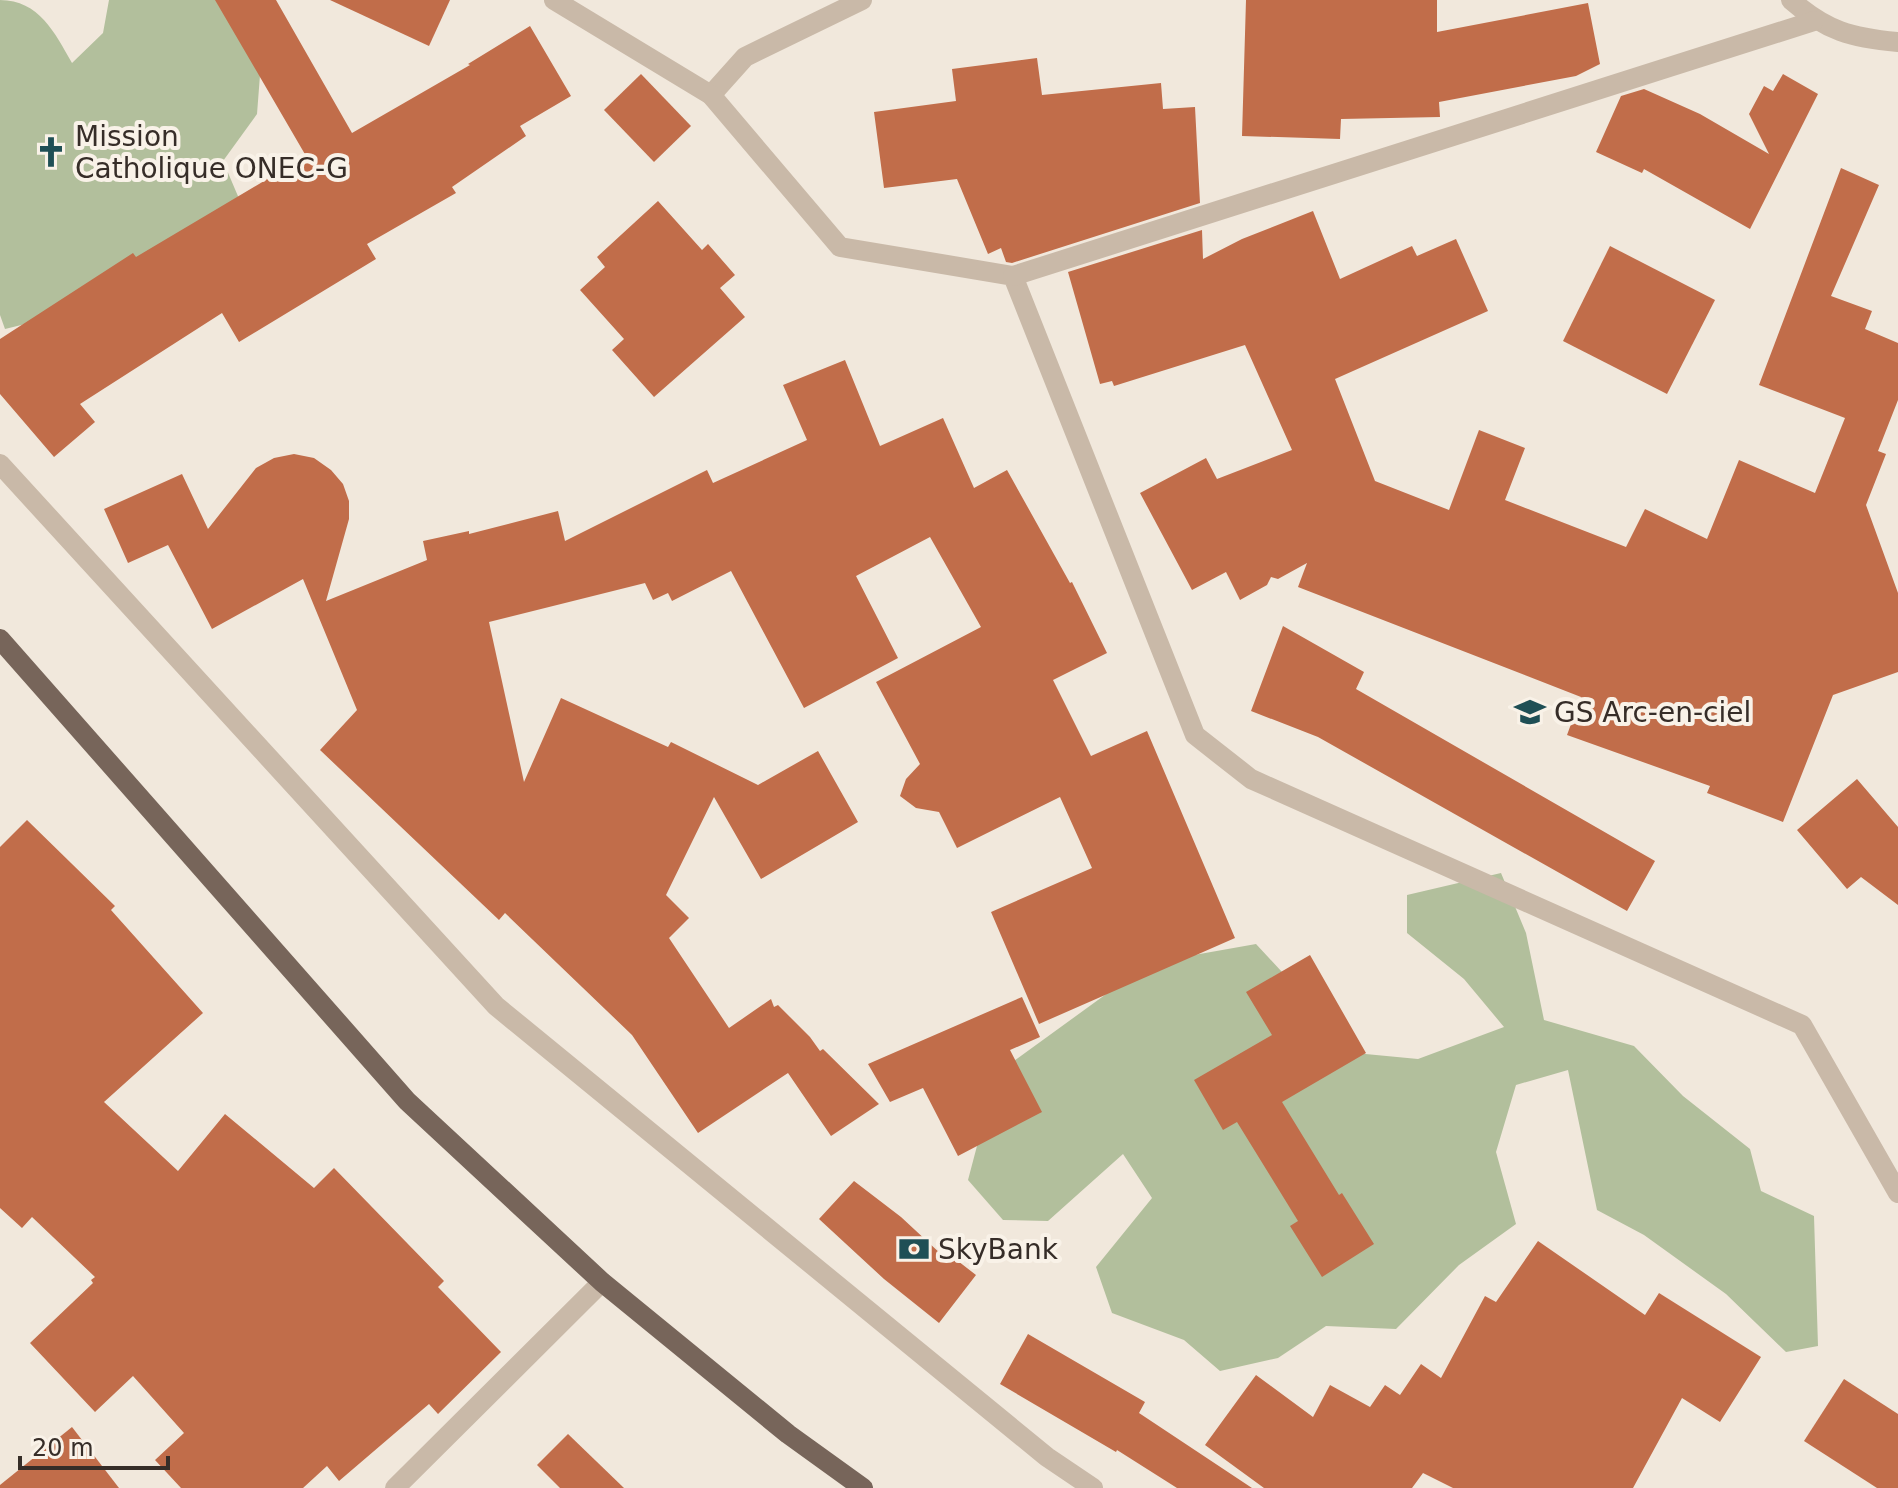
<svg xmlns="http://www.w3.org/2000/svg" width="1898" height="1488" font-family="'DejaVu Sans',sans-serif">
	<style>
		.green { fill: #b2bf9c }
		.building { fill: #c16d4a }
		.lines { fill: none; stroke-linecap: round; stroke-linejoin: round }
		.lane { stroke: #c9b9a8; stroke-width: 20 }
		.street { stroke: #c9b9a8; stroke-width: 20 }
		.primary { stroke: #77655a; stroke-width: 20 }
		.labels { text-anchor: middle; stroke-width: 8; stroke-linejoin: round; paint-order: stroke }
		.poi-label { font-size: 28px; fill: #362d28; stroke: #f9f2e8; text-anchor: start }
	</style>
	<rect width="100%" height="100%" fill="#f1e8dc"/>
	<g class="green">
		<path d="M0,0C39,0 55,33 72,63L103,33L109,0H228L262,49L257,114L223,161L246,215L58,316L5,329L0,315Z"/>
		<path d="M1501,873L1526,933L1544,1020L1634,1046L1683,1096L1750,1149L1761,1191L1814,1216L1818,1346L1786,1352L1726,1294L1644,1235L1597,1210L1568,1070L1516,1085L1496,1152L1516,1224L1459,1265L1396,1329L1326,1326L1278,1358L1220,1371L1184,1340L1112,1313L1096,1267L1152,1198L1123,1154L1048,1221L1003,1220L968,1180L996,1074L1149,963L1256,944L1294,985L1334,1051L1418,1059L1504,1027L1464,979L1407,933V895Z"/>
	</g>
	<g class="building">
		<path d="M215,0H276L352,133L470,65L468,64L530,26L571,96L520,126L526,136L452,187L456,193L367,244L376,259L239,342L222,313L80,404L95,422L54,457L0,394V339L133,253L136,257L306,156Z"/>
		<path d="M330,0H450L429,46Z"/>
		<path d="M1246,0H1437V32L1588,3L1600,64L1576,76L1439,102L1440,117L1341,119L1340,139L1242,136Z"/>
		<path d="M1037,58L1042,95L1161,83L1163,109L1195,107L1200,203L1012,263L1006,262L1001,248L988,254L957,179L884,188L874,112L956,101L952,69Z"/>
		<path d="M641,74L691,126L654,162L604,110Z"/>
		<path d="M1783,74L1818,94L1750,229L1644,169L1642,173L1596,152L1621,96L1644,89L1700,114L1769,154L1749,114L1764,86L1773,91Z"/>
		<path d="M1841,168L1879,185L1831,296L1872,311L1865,329L1898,343V400L1878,451L1886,454L1866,505L1898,593V672L1833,695L1783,822L1707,793L1710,786L1567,735L1581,697L1298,587L1307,563L1278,579L1271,577L1267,585L1240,600L1226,572L1192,590L1140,493L1206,458L1217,479L1292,450L1245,345L1114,386L1112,381L1100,384L1068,272L1202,230L1203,259L1242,239L1313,211L1340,279L1412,246L1417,256L1456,239L1488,311L1335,379L1375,481L1449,510L1479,430L1525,448L1505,500L1626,547L1645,509L1707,539L1739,460L1815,493L1845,418L1759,385Z"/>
		<path d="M658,201L702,250L708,244L735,275L720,288L745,317L654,397L612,350L624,339L580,290L605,267L597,257Z"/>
		<path d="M1610,246L1715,300L1667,394L1563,341Z"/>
		<path d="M845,360L880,446L943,418L974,488L1007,470L1070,583L1072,582L1107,653L1053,680L1091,756L1147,731L1235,938L1039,1024L991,912L1092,868L1060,797L957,848L939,812L916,808L900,796L906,779L920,764L876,682L981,627L930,537L856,576L898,658L804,708L731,571L672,601L668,593L653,600L645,583L489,622L524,782L561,698L668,747L671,742L758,785L818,751L858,822L761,879L714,797L666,895L689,918L669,938L729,1028L771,999L774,1007L778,1005L810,1037L820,1051L823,1049L879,1104L831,1136L788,1073L698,1133L632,1035L505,913L499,920L320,750L357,710L303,579L212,629L168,545L128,563L104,509L182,474L208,529L256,468L274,458L294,454L314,458L331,470L343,484L349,501V519L326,601L427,560L423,541L469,531V534L558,511L565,541L707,470L713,483L807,440L783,385Z"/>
		<path d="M1283,626L1364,672L1356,689L1655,861L1627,911L1318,737L1251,711Z"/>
		<path d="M1857,779L1898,827V905L1861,877L1847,889L1797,830Z"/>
		<path d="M27,820L115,906L111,910L203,1013L104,1102L178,1171L225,1114L314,1188L334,1168L444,1281L438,1287L501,1352L438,1414L429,1404L339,1481L327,1466L303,1488H181L155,1460L184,1433L133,1376L95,1412L30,1343L93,1283L91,1280L95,1277L32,1217L22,1228L0,1208V847Z"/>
		<path d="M1310,955L1366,1053L1282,1102L1339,1195L1342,1193L1374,1244L1322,1277L1290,1226L1298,1221L1237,1122L1223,1130L1194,1080L1272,1035L1246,992Z"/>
		<path d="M1022,997L1040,1037L1010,1050L1042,1112L958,1156L923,1088L890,1102L868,1064Z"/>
		<path d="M854,1181L901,1217L942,1255L945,1251L976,1275L939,1323L884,1279L819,1219Z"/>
		<path d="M1538,1241L1645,1315L1659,1293L1761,1357L1720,1422L1682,1398L1633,1488H1453L1423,1473L1412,1488H1264L1205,1445L1256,1375L1313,1417L1330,1385L1370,1407L1385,1385L1400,1395L1421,1364L1441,1378L1485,1296L1496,1302Z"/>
		<path d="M1028,1334L1145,1402L1139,1413L1252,1488H1177L1117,1450L1116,1452L1000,1384Z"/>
		<path d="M1844,1379L1898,1414V1488H1877L1804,1441Z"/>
		<path d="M72,1427L119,1488H0V1485Z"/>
		<path d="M568,1434L624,1488H560L537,1465Z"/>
	</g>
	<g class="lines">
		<path class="lane" d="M711,95L745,57L862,0"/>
		<g class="street">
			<path d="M554,0L711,95L840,247L1013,276L1195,735L1251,779L1802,1025L1898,1193"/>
			<path d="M1791,0C1826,31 1852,38 1898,42"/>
			<path d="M1013,276L1814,21"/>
			<path d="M0,464L496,1006L1047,1457L1093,1488"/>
			<path d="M395,1488L602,1282"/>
		</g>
		<path class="primary" d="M0,639L407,1101L602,1282L788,1434L863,1488"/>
	</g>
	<defs>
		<symbol id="church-bare" viewBox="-9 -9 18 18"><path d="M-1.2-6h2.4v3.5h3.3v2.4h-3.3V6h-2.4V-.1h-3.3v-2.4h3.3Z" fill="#1f4f55" stroke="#f9f2e8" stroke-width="2.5" paint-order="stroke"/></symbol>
		<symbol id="school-bare" viewBox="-9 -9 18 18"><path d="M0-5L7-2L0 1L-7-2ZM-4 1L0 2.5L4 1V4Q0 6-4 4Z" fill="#1f4f55" stroke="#f9f2e8" stroke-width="2.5" paint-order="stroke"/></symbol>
		<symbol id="bank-bare" viewBox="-9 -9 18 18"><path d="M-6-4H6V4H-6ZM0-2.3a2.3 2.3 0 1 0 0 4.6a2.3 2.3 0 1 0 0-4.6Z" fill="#1f4f55" stroke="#f9f2e8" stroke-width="2.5" paint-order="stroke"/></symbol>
	</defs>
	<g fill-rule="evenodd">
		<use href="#church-bare" x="29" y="130" width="44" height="44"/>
		<use href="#school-bare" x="1508" y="690" width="44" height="44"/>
		<use href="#bank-bare" x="892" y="1227" width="44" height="44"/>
	</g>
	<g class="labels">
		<g class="poi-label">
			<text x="75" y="146">Mission<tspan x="75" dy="32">Catholique ONEC-G</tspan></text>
			<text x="1554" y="722">GS Arc-en-ciel</text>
			<text x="938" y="1259">SkyBank</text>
		</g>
	</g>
	<path d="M20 1456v12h148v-12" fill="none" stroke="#362d28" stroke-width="4"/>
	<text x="32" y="1456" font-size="24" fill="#362d28" stroke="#f9f2e8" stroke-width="6" paint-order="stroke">20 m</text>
</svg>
